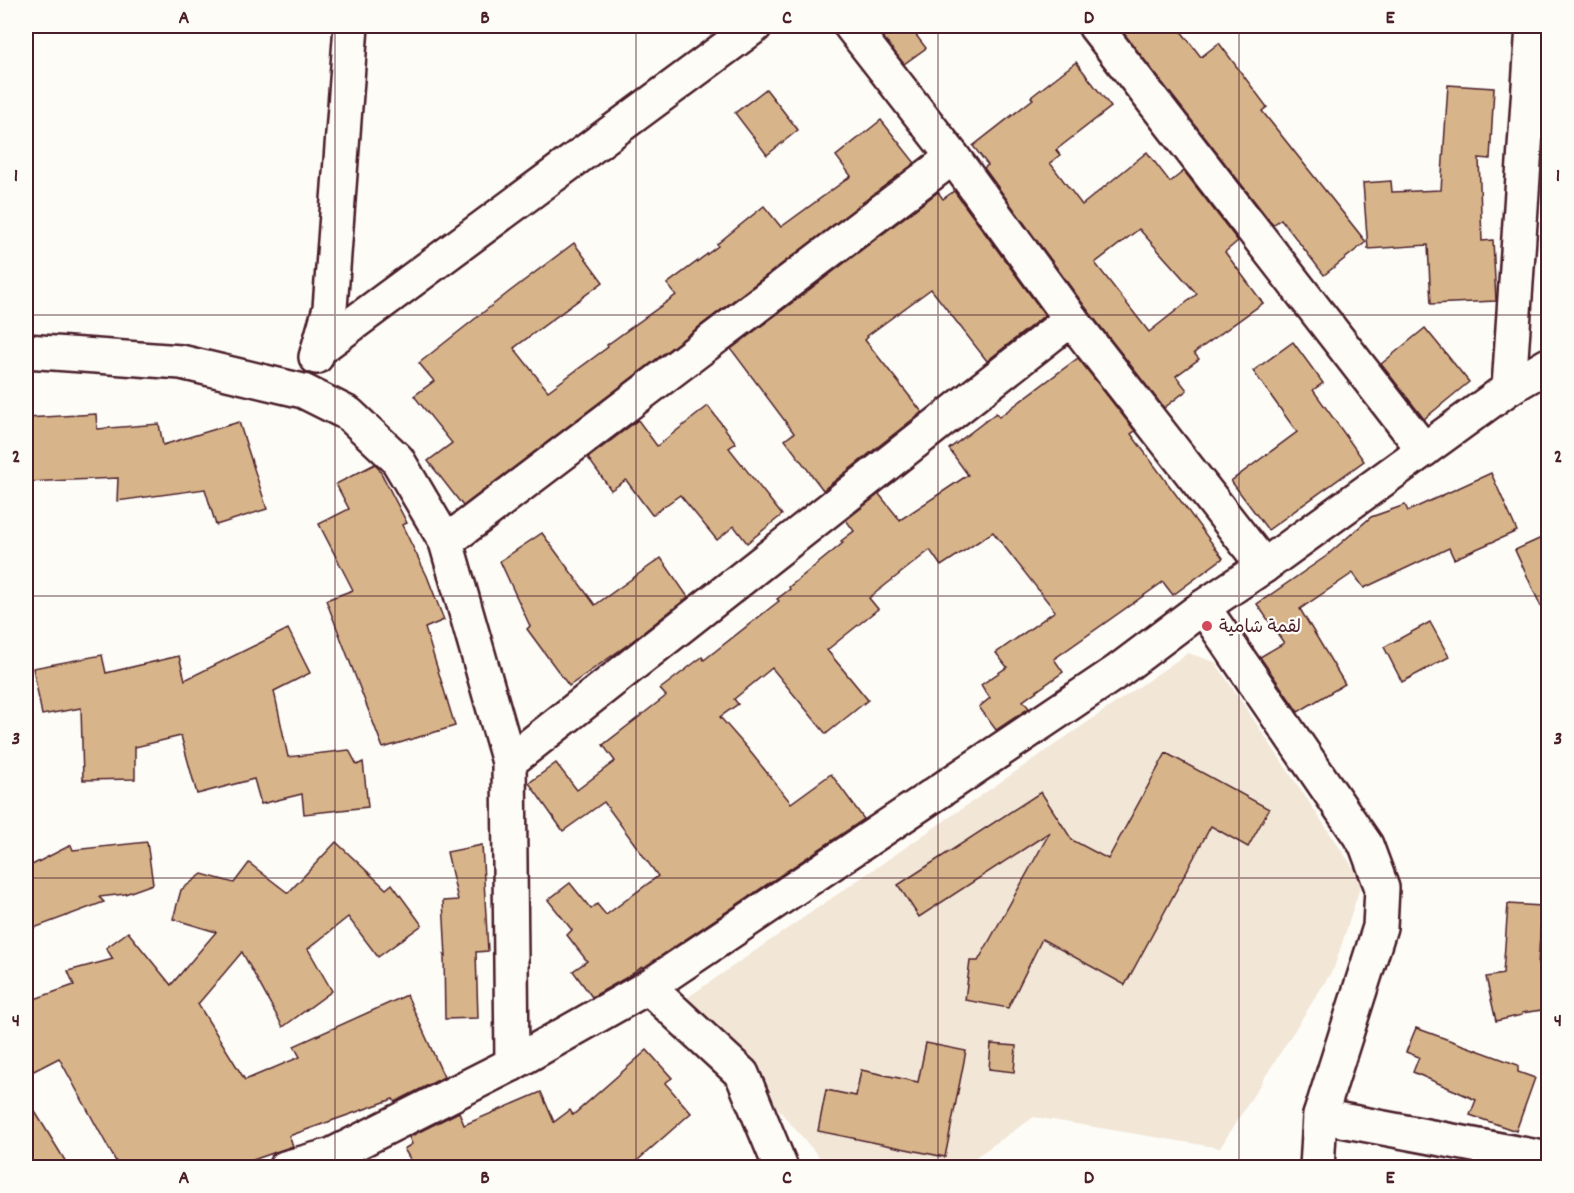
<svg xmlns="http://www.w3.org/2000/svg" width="1574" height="1193" font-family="Dekko,'Playpen Sans Arabic',sans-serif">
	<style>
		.built { fill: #f2e6d6 }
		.building { fill: #d7b489; stroke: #4a1f2b; stroke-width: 1.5; fill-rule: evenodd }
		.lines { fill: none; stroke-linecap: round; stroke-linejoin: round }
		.street-casing { stroke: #4a1f2b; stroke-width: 38 }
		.street { stroke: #fdfcf7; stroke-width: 33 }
		.grid { fill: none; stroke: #4a1f2b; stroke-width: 1.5; stroke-opacity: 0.55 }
		.poi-dot { fill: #d1495b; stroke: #fdfcf7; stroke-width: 2 }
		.labels { text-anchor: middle; stroke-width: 4.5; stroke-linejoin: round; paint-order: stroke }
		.poi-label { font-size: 18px; fill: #4a1f2b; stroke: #fdfcf7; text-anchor: start }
		.neatline { fill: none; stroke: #4a1f2b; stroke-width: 2 }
		.grid-label { font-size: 20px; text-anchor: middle; font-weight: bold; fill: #4a1f2b }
	</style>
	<rect width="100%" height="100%" fill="#fdfcf7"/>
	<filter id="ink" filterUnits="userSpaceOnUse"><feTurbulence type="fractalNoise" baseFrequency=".0167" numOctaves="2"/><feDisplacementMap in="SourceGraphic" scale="12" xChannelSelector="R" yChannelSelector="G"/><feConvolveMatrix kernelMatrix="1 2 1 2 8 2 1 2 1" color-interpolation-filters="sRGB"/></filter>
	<g filter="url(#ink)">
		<path class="built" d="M1188,653L1215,662L1362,881L1334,968L1220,1148L1034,1117L961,1167H828L684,1000Z"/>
		<g class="building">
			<path d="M874,26H909L926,48L904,64Z"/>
			<path d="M1118,26H1177L1201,57L1219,43L1267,107L1262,111L1366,242L1324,275L1281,219L1273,225Z"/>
			<path d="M1076,62L1111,107L1056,150L1060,155L1050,163L1082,205L1147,152L1170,182L1184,171L1238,241L1225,252L1263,303L1194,353L1199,359L1176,376L1187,390L1164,408L1086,308L984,168L988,165L973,146L1033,99L1031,97ZM1139,229L1197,294L1149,332L1095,263Z"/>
			<path d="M1448,85L1494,88L1490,159L1479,158L1482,241L1493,240L1496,301L1431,304L1428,245L1368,249L1363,183L1391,181L1392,192L1441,190Z"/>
			<path d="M766,89L798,130L767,155L735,113Z"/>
			<path d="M881,120L915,163L463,506L428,461L452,443L414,396L434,381L419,363L509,292L574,243L603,282L514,348L548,391L608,347L607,345L676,295L667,284L718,246L717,244L764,206L781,227L851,176L836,156Z"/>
			<path d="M954,191L1045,315L987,361L931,289L867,336L868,337L865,340L922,412L823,490L785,440L794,433L731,349L938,192L943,199Z"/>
			<path d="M1425,328L1469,382L1424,419L1381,364Z"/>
			<path d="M1293,342L1323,383L1313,390L1364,461L1268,530L1231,481L1297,432L1253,371Z"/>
			<path d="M1078,358L1135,431L1131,434L1223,558L1173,595L1163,582L1054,659L1063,672L1023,701L1029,708L996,730L979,707L990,698L981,685L1007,667L996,653L1055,611L993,532L941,566L930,550L869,598L878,609L827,650L868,700L826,734L772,668L734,699L738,704L720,717L748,749L791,803L831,774L864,819L643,968L642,967L629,976L592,997L573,971L587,961L567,935L572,930L548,900L570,883L591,909L597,904L606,915L658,876L604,802L563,831L529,783L556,763L577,790L615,761L603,745L666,696L660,689L702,657L704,660L779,601L777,599L790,589L789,587L843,543L841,541L854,531L846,520L879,494L900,520L968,475L949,449L996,413L999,417Z"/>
			<path d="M708,406L736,443L729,448L782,515L747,543L734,526L717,540L680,495L652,515L626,480L611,490L588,458L638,420L657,446Z"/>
			<path d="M96,414L97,429L159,424L163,445L239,422L267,509L216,525L205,489L117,501L118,478L26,482V418Z"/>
			<path d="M375,464L378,467L407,523L402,525L427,576L444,620L425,628L455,726L383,748L326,600L353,590L319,524L349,509L336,484Z"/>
			<path d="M1491,473L1517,531L1454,559L1449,548L1364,588L1353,573L1300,609L1345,684L1298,712L1260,657L1284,643L1257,604L1325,557L1371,517L1405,505L1408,511Z"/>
			<path d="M542,533L595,605L661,558L688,597L630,643L569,686L527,629L530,626L500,561Z"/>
			<path d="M1548,535V622L1515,550Z"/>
			<path d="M1430,622L1449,657L1402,682L1384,647Z"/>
			<path d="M288,629L310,673L274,691L288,757L349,750L357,765L363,762L368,807L304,814L302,794L261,804L254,779L197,794L181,736L135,747V779L83,780L81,708L42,715L33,668L102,655L106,673L179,656L185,680Z"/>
			<path d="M1166,753L1269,809L1248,847L1211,826L1125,985L1042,939L1008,1008L965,1000L970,961H978L1050,832L919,917L898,885L1041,792L1072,840L1108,859Z"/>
			<path d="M147,842L153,884L125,894L99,897L104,902L26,931V868L71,845L73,850Z"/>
			<path d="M336,842L386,889L392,884L422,925L378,957L348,917L308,949L332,991L283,1027L242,952L198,1004L245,1080L300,1057L294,1046L407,995L444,1077L395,1102L393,1099L289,1136L293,1146L233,1167H119L59,1058L26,1075V1002L74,985L68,971L113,959L106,948L128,932L171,985L216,932L173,919L181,890L202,874L234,883L249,863L288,893Z"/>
			<path d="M482,845L488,951L476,952L478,1018L445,1019L444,955L446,957L443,901L458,900L447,852Z"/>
			<path d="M1508,904L1542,906L1538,965L1548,963V1009L1522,1013V1015L1496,1021L1486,977L1503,974Z"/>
			<path d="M1416,1028L1518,1065V1072L1535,1078L1516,1131L1470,1115L1476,1100L1413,1072L1419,1057L1406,1052Z"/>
			<path d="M926,1043L966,1051L945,1157L818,1131L826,1090L856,1096L861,1070L918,1082Z"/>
			<path d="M991,1044L1016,1046L1014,1072L989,1069Z"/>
			<path d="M647,1050L672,1078L665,1083L691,1113L630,1167H415L404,1149L412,1144L409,1137L459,1112L464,1125L541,1092L554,1122L570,1110L573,1115Z"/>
			<path d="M26,1097L69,1167H26Z"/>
		</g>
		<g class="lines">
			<defs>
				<g id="street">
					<path d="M851,26L953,157L1071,319"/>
					<path d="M1095,26L1424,450"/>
					<path d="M319,349L755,26"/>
					<path d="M26,351L181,362L303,391L349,414L397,459L446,542L509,762L512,1064"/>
					<path d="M316,357L330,308L351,26"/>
					<path d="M1509,388L1533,26"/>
					<path d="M446,542L953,157"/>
					<path d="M1203,607L1366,845L1382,888L1380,927L1320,1116L1317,1168"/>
					<path d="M509,762L1071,319L1264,566"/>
					<path d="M648,987L742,1074L781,1168"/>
					<path d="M1320,1116L1548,1159"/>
					<path d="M285,1168L332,1155L512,1064L648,987L1118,671L1203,607L1264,566L1509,388L1548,365"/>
				</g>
			</defs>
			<use href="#street" class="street-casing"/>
			<use href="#street" class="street"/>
		</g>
	</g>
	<path class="grid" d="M335,26V1168M636,26V1168M938,26V1168M1239,26V1168M26,315H1548M26,596H1548M26,878H1548"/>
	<circle class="poi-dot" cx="1207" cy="626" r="6"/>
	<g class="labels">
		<g class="poi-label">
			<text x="1219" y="632">لقمة شامية</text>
		</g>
	</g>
	<rect width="1574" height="1193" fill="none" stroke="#fdfcf7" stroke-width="66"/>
	<rect x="33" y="33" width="1508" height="1127" class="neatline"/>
	<g class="grid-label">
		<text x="184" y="23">A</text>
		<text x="485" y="23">B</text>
		<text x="787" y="23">C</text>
		<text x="1089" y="23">D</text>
		<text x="1390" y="23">E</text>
		<text x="16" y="181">1</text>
		<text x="1558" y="181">1</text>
		<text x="16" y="462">2</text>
		<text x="1558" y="462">2</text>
		<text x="16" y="744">3</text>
		<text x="1558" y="744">3</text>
		<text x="16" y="1026">4</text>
		<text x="1558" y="1026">4</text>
		<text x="184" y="1183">A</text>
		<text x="485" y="1183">B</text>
		<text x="787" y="1183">C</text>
		<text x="1089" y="1183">D</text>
		<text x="1390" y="1183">E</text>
	</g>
</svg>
